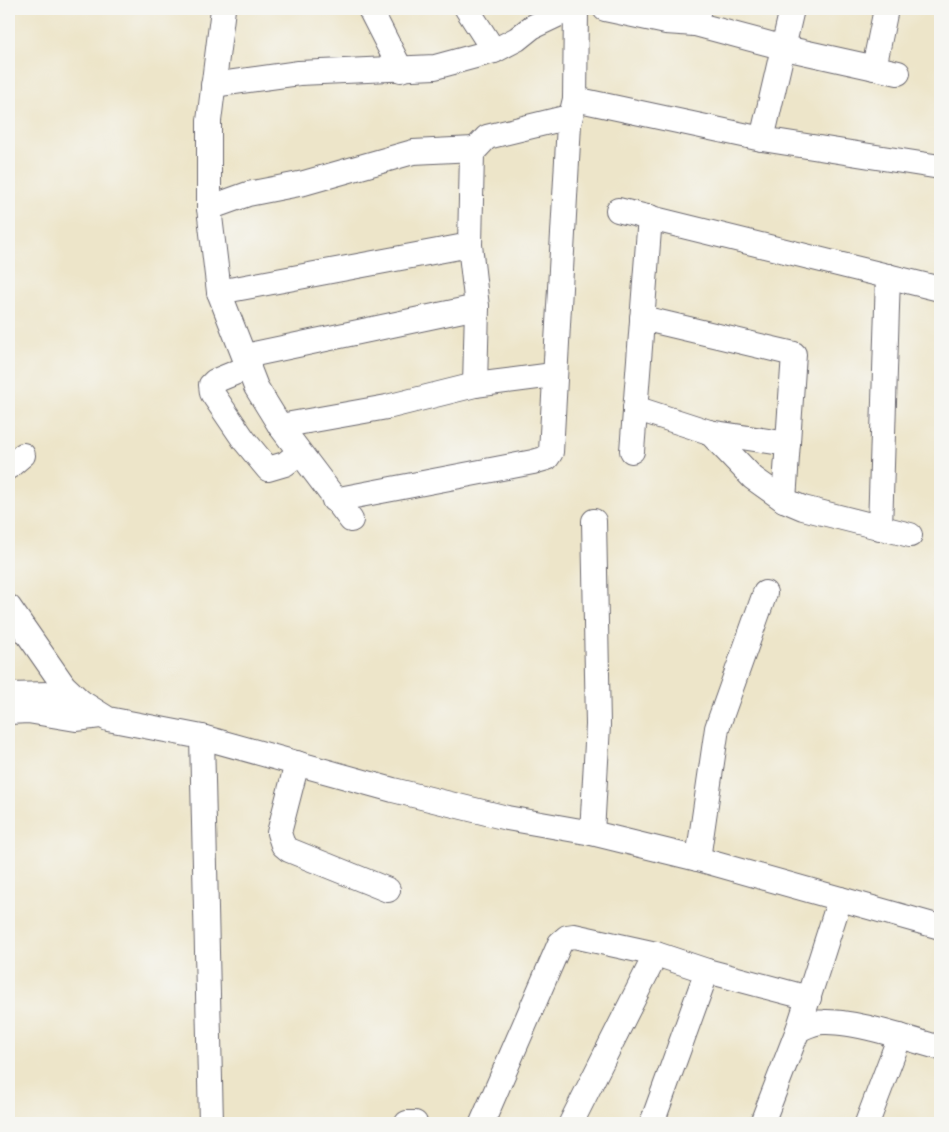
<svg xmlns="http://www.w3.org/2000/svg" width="949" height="1132" font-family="'Comic Neue',sans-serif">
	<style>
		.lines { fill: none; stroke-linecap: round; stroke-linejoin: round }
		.minor-casing { stroke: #69666d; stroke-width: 26 }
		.minor { stroke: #fff; stroke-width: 24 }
	</style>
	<rect width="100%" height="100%" fill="#f6f6f2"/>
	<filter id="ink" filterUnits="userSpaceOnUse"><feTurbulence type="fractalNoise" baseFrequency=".02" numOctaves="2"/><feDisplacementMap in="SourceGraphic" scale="10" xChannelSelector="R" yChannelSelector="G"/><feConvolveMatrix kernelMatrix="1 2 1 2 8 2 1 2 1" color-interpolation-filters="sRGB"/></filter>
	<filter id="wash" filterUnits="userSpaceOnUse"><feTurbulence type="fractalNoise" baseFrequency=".0096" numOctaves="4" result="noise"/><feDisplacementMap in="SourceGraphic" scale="20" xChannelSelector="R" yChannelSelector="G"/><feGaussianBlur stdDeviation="1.12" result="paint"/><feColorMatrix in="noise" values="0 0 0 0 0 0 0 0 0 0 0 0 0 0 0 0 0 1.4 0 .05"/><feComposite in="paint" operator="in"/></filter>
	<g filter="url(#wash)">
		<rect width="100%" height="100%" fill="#ede5c9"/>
	</g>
	<g filter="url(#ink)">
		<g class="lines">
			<defs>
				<g id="minor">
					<path d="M370,9L401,70"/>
					<path d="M467,9L494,51"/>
					<path d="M605,9L666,22L695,24"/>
					<path d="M699,9L695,24L785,48L898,73"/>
					<path d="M792,9L762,139L940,167"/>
					<path d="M874,68L886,9"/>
					<path d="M213,85L299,73L435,67L494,51L517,39L532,27L570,9"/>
					<path d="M575,99L762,139"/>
					<path d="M209,208V121L223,9"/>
					<path d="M618,210L940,289"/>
					<path d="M219,292L470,245"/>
					<path d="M642,318L794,354L784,500"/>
					<path d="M245,356L477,307"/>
					<path d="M249,367L215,381L211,385L212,393L244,440L268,469L285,464L299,453"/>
					<path d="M475,385L477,307L470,245L472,153L487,137L569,117"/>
					<path d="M635,408L709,432L753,478L784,500L803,508L910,535"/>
					<path d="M280,426L387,407L475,385L553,375"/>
					<path d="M709,432L788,444"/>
					<path d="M632,451L650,217"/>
					<path d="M9,467L23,455"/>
					<path d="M334,500L533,462L547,458L551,452L569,124L575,99L576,9"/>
					<path d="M351,520L280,426L256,387L219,292L209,208L248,194L304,183L413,152L474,149"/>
					<path d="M880,528L888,276"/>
					<path d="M9,607L64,686L81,702L108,719L202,737L393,790L507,818L592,833L698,859L940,927"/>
					<path d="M9,695L51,694L81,702"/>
					<path d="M9,712L28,711L76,719L100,716"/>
					<path d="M202,737L211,1123"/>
					<path d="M297,763L279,833L283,845L289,850L388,890"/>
					<path d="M592,833L598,725L594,521"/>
					<path d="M698,859L717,728L765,593"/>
					<path d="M798,1030C807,1026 814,1022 824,1022C855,1021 910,1039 940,1048"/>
					<path d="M407,1123H415"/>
					<path d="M482,1123L560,943L567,937L574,936L656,954L707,971L809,998"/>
					<path d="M571,1123L656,954"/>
					<path d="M652,1123L707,971"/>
					<path d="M762,1123L798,1030L840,899"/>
					<path d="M867,1123L900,1036"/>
				</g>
			</defs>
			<use href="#minor" class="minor-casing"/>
			<use href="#minor" class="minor"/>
		</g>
	</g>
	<rect width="949" height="1132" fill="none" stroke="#f6f6f2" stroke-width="30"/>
</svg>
